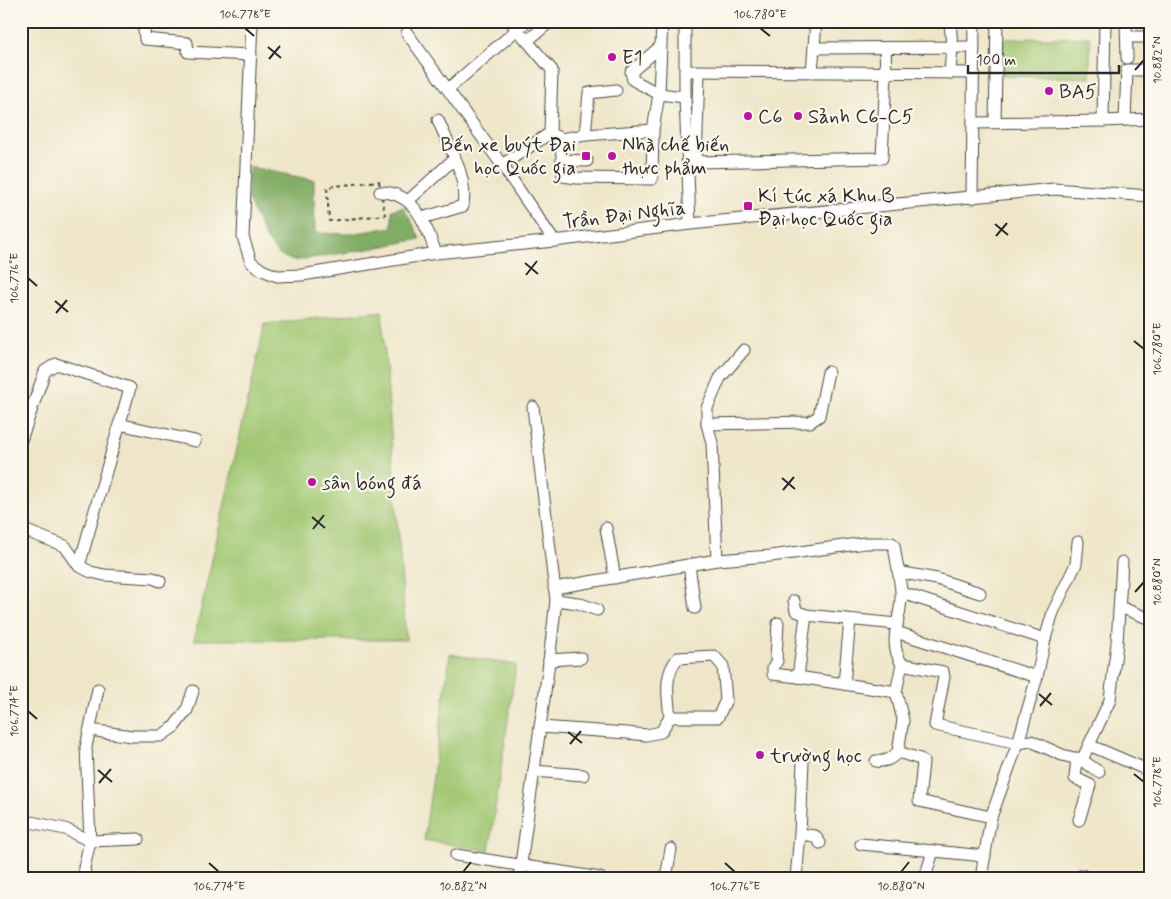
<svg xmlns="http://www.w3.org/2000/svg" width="1171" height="899" font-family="Mynerve,sans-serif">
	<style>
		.green { fill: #a0c772; stroke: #66794e }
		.forest { fill: #80ac64; stroke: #566c48 }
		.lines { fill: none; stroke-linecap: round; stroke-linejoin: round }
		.minor-casing { stroke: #484743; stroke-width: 13 }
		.path { stroke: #484743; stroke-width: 2; stroke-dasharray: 4 4; stroke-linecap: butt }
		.minor { stroke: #fff; stroke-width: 11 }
		.ticks { fill: none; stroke: #2b2b2b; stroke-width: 2 }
		.poi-dot { fill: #b5179e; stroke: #fbf7ec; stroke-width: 2 }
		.labels { text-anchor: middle; stroke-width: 4.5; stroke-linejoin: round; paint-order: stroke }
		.poi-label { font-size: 20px; fill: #2b2b2b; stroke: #fbf7ec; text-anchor: start }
		.street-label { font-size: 20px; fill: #2b2b2b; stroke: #fbf7ec }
		.neatline { fill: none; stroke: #2b2b2b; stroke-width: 2 }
		.ticks-label { font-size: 12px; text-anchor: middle; fill: #2b2b2b }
	</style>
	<rect width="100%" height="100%" fill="#fbf7ec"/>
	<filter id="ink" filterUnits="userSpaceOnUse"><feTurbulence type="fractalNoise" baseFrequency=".02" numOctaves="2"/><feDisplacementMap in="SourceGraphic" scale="10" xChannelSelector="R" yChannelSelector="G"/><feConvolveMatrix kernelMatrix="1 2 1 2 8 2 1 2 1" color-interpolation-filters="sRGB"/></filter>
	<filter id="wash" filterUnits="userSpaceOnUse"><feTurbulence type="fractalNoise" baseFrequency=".0096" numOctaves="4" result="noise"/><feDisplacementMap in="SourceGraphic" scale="20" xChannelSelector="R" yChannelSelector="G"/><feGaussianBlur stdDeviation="1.12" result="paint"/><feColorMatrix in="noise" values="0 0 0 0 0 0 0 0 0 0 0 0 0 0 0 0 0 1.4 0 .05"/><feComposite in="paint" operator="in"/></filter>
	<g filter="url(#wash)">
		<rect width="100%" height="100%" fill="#efe6c9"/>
		<g class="green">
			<path d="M1090,37V78L1003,76V39Z"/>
			<path d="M382,311L406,640H194L265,324Z"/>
			<path d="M450,654L516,665L489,851L424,840Z"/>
		</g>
		<path class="forest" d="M249,167L314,180L315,233L350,234L392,227V210L403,207L412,222L420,239L369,249L293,261L278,254L265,237L248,199Z"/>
	</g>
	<g filter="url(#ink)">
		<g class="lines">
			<defs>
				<g id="minor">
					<path d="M143,21L145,39L187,43L188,52L251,55"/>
					<path d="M252,21L243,237L251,262L262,270L277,276L302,275L436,253L554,241L690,224L1054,189L1150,196"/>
					<path d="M510,21L552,70L550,133"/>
					<path d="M685,21V97L690,224"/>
					<path d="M1105,21L1103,121L1150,119"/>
					<path d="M1126,21L1127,58"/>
					<path d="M407,33L502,165L554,241"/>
					<path d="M1127,37H1150"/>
					<path d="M527,41L551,21"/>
					<path d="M661,46L631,72L633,80L659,94L662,21"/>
					<path d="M814,48L974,47"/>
					<path d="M685,71L974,73"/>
					<path d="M812,72L816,21"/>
					<path d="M699,73L696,162L882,158L886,74L885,48"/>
					<path d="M950,73L952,47L950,21"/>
					<path d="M448,89L527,21"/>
					<path d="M1125,120L1127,70H1150"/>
					<path d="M995,122L997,21"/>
					<path d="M973,123L1103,121"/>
					<path d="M585,135L589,93L616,90"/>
					<path d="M556,136L561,139L585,135L653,130"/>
					<path d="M561,139L563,176L577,178L652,179L653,130L659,94L685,97"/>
					<path d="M562,160L587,161"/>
					<path d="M502,165L550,133"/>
					<path d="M380,192C416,192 426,226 436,253"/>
					<path d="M972,198L974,21"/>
					<path d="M408,201L454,159"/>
					<path d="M422,218L463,206C468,175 449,147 438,120"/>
					<path d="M119,424L195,441"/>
					<path d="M707,424L810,422L819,416L828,372"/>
					<path d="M21,440L45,371L56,364L130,388L79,566"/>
					<path d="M606,528L615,578"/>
					<path d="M21,529L65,546L79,566L91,572L104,575L153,578L160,581"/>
					<path d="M717,560L712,443L707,424V408L720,378L744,350"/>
					<path d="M689,565L695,608"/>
					<path d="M898,572L937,579L980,593"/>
					<path d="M554,588L717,560L771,556L865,543H892L894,545C896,561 900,576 901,592C903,617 886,641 902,664L896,692L903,720L898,752L920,759L923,762L919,801L991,817"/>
					<path d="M902,593L1045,639"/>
					<path d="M556,600L578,603L597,610"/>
					<path d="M794,601L796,611L806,615L897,624"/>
					<path d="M1120,607L1150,619"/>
					<path d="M778,623L776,658L777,661L773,668V674L798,677L806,615"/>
					<path d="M896,632L1037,677"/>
					<path d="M549,660L581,658"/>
					<path d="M902,664L943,672L944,677L935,725L1018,743L1037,677L1045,639L1053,612L1076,564L1078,542"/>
					<path d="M798,677L896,692"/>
					<path d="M844,684L850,620"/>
					<path d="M540,727L627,733L646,735L661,732L670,717H718L726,700L723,666L714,656L678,658C663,675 668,697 670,717"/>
					<path d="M90,730L132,736H161L174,727L187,710L193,691"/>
					<path d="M1089,745L1150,771"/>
					<path d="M1077,758L1075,778L1090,785L1079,820"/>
					<path d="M1082,760L1110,700L1117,643L1122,562"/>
					<path d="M876,761C886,762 891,759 898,752"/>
					<path d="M534,771L583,775"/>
					<path d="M21,820L65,829L90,841L138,839"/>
					<path d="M800,834L815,836L820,843"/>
					<path d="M861,844L985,856"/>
					<path d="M456,855L600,878"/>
					<path d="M86,878L84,868L90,841L86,747L98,689"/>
					<path d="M519,878L548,670L556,600L533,407"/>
					<path d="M666,878L671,849"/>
					<path d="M796,878L800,834L803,761"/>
					<path d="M925,878L933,851"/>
					<path d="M981,878L991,817L1018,743L1031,741L1062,755L1082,760L1099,772"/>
					<path d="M1080,878L1082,875"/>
				</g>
			</defs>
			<use href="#minor" class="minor-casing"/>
			<path class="path" d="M379,181L385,215L329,221L327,187Z"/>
			<use href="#minor" class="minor"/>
		</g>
	</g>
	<path class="ticks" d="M245,28L254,36M760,28L770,36M268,47L281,58M269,59L280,46M1135,70L1144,60M995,224L1008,235M996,236L1007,223M525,263L538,274M526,275L537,261M28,278L37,286M55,301L68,312M56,313L67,300M1134,341L1144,349M782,478L795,489M783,490L794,477M312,517L325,528M313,529L324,515M1135,592L1144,582M1039,694L1052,705M1040,706L1051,693M28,711L37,719M568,732L582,743M570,744L581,731M98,770L112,782M1134,774L1144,782M99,783L111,769M209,863L219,872M725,863L735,872M463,872L471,862M901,872L909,862"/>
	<g class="poi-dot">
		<circle cx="612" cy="57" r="5"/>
		<circle cx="1049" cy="91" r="5"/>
		<circle cx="748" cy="116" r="5"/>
		<circle cx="798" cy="116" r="5"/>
		<rect x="581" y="151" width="10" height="10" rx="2.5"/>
		<circle cx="612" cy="156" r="5"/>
		<rect x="743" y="201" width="10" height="10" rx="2.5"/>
		<circle cx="312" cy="482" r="5"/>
		<circle cx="760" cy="755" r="5"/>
	</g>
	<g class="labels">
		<g class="poi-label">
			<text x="622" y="64">E1</text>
			<text x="1059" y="98">BA5</text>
			<text x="758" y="123">C6</text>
			<text x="808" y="123">Sảnh C6-C5</text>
			<text x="576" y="151" text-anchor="end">Bến xe buýt Đại<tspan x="576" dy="23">học Quốc gia</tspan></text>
			<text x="622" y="151">Nhà chế biến<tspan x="622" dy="23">thực phẩm</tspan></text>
			<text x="758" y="202">Kí túc xá Khu B<tspan x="758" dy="23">Đại học Quốc gia</tspan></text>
			<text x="322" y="489">sân bóng đá</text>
			<text x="770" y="762">trường học</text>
		</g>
		<g class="street-label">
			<text transform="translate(624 214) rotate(-7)" y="7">Trần Đại Nghĩa</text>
		</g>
	</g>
	<rect width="1171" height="899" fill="none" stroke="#fbf7ec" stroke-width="55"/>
	<path d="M968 65v8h151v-8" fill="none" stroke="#2b2b2b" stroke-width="2.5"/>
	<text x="976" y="65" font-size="15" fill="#2b2b2b" stroke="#fbf7ec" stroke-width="4" paint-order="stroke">100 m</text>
	<rect x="28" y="28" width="1116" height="844" class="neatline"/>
	<g class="ticks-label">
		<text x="245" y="18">106.778°E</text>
		<text x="760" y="18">106.780°E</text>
		<text transform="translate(1157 60) rotate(-90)" y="4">10.882°N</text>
		<text transform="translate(14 278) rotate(-90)" y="4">106.776°E</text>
		<text transform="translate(1157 349) rotate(-90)" y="4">106.780°E</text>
		<text transform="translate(1157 582) rotate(-90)" y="4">10.880°N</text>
		<text transform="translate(14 711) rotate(-90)" y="4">106.774°E</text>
		<text transform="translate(1157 782) rotate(-90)" y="4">106.778°E</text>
		<text x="219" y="890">106.774°E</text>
		<text x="463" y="890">10.882°N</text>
		<text x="735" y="890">106.776°E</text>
		<text x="901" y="890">10.880°N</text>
	</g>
</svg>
